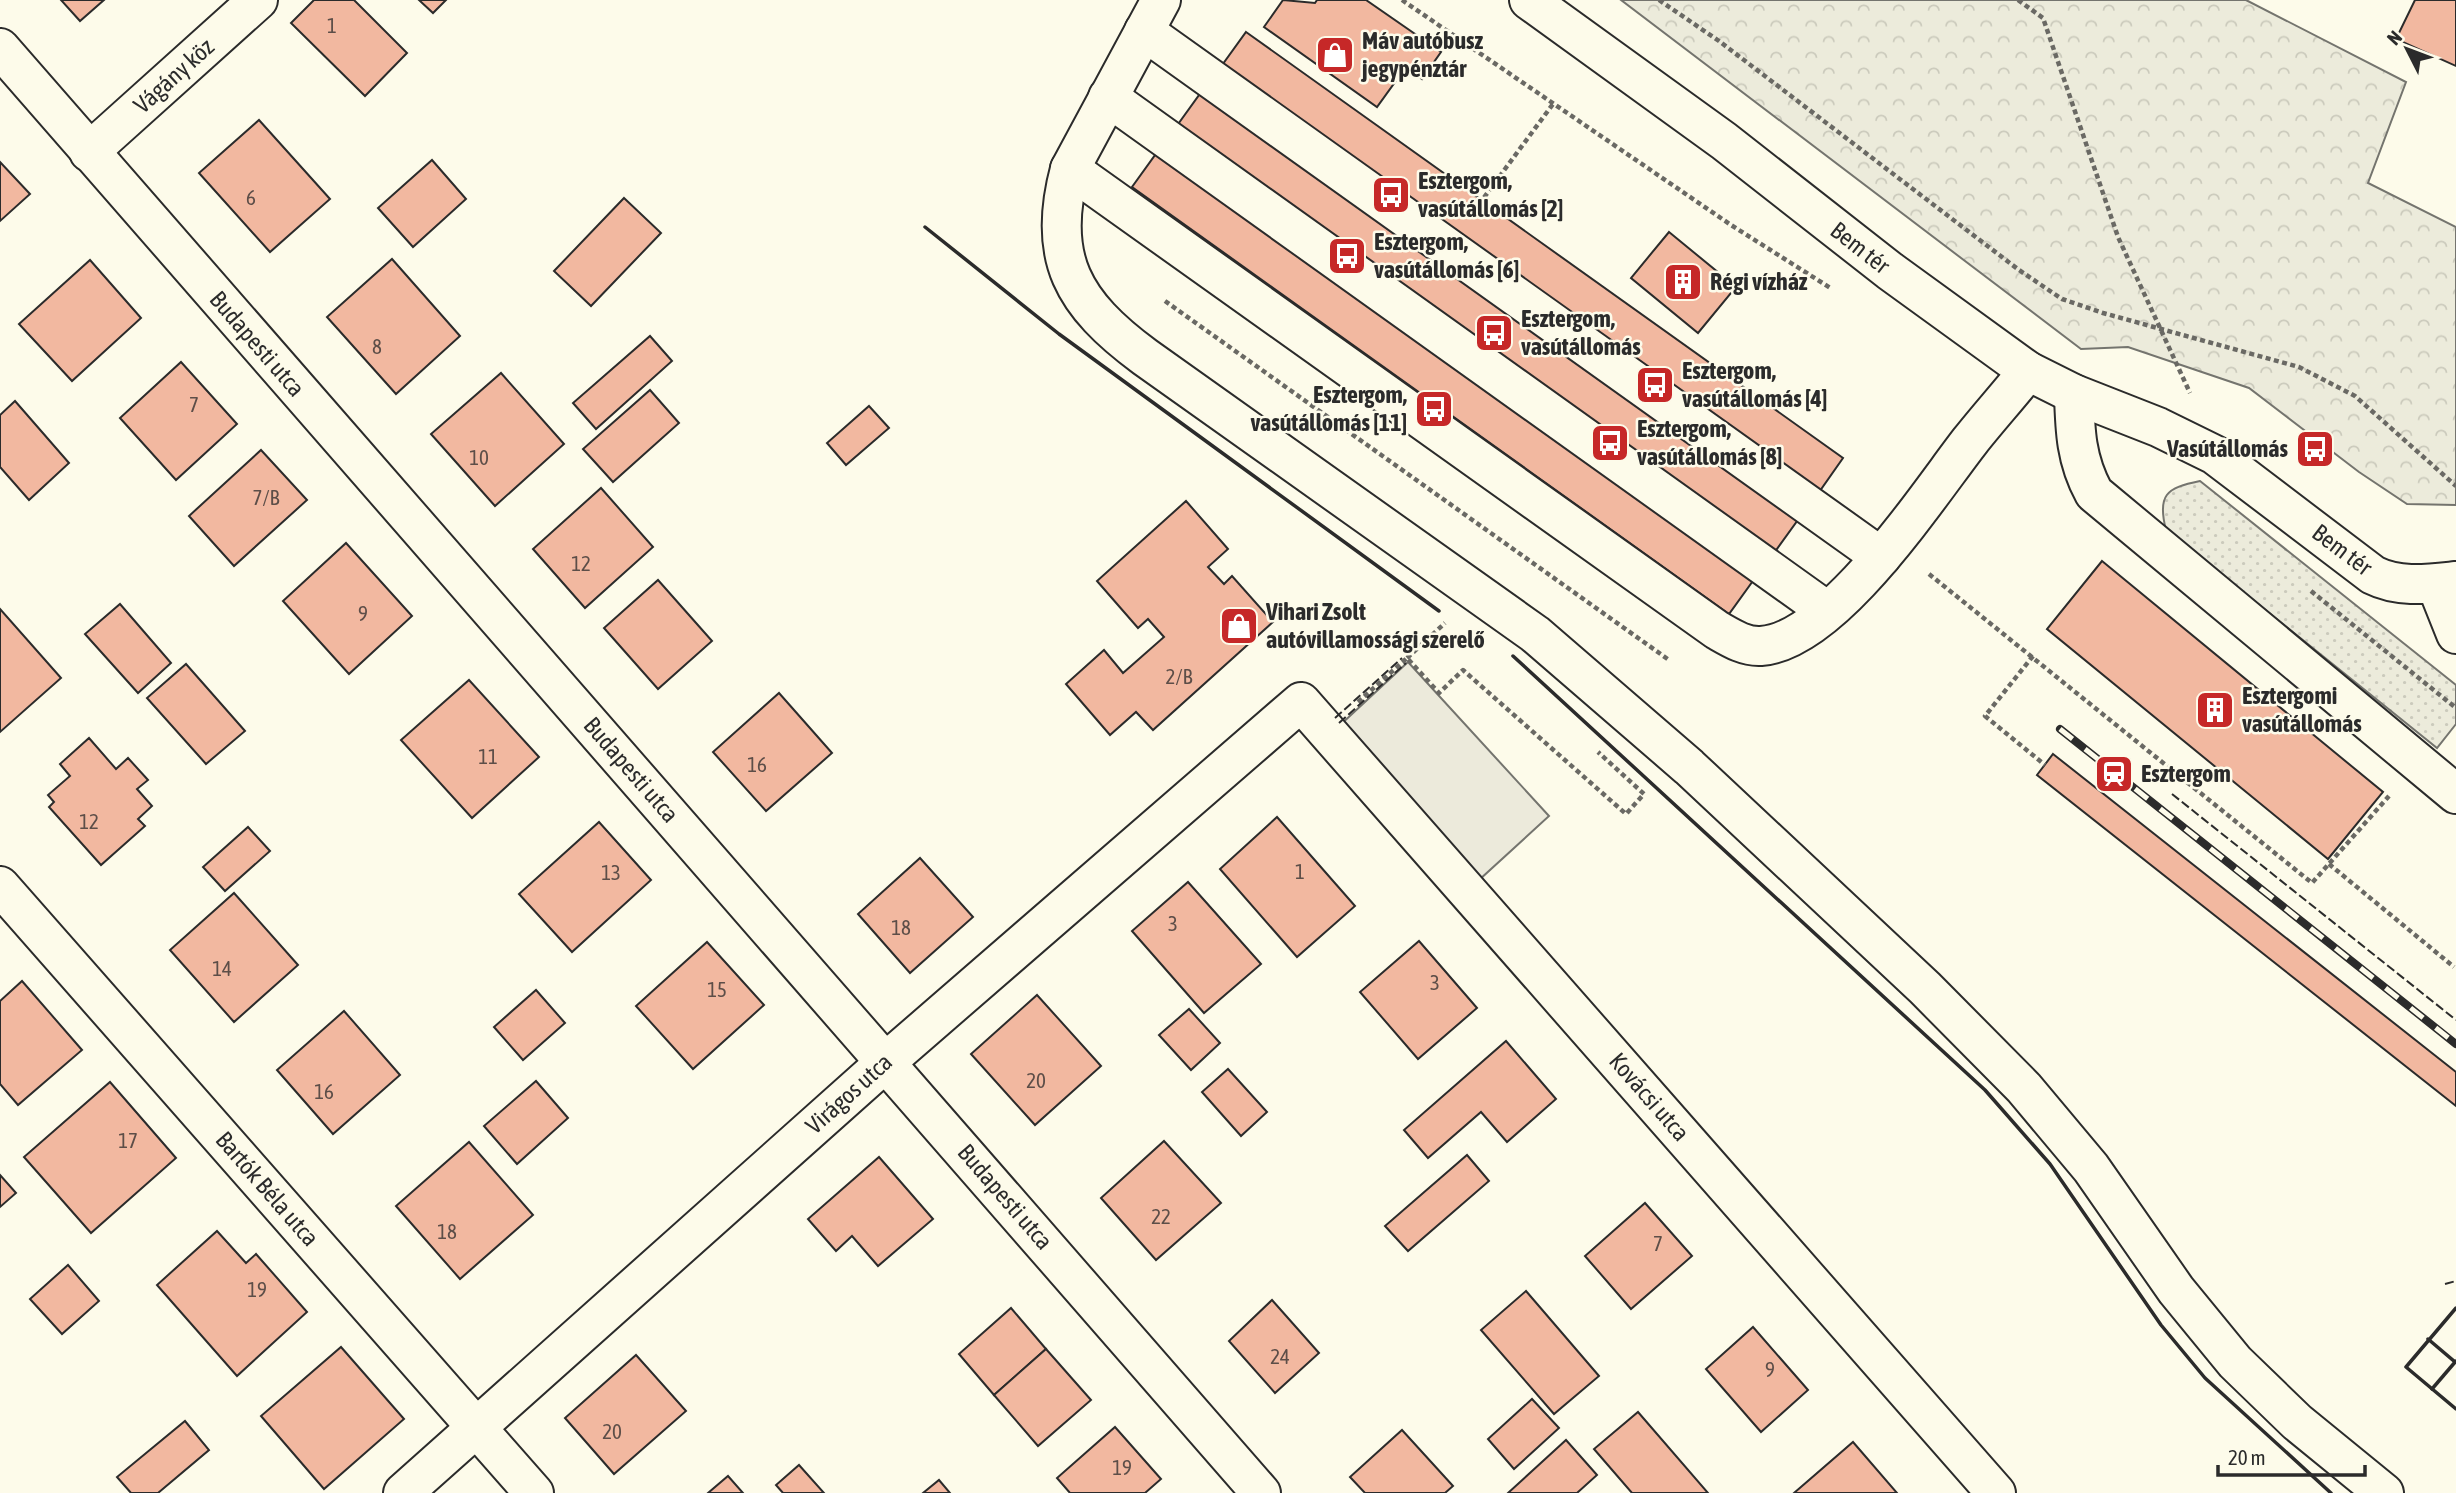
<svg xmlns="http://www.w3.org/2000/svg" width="2456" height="1493" font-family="'Asap Condensed',sans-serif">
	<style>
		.grass { fill: url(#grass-dots); stroke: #74746e; stroke-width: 2 }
		.park { fill: url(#park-crowns); stroke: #74746e; stroke-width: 2 }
		.parking { fill: #eceadb; stroke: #74746e; stroke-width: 2 }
		.building { fill: #f2b8a0; stroke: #2b2b2b; stroke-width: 2 }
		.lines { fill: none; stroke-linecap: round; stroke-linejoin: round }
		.minor-casing { stroke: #2b2b2b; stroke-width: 42 }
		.path { stroke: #6a6964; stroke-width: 4.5; stroke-dasharray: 5 3.5; stroke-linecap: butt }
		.minor { stroke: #fdfbea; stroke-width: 38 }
		.rail-casing { stroke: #2b2b2b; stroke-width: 8 }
		.rail { stroke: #fdfbea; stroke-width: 5; stroke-dasharray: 16; stroke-linecap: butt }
		.fence { stroke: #2b2b2b; stroke-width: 2; stroke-dasharray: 9 3.5; stroke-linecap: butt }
		.wall { stroke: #2b2b2b; stroke-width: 3.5 }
		.labels { text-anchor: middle; stroke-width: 5; stroke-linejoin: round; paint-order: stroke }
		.number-label { font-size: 21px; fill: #5d4e48 }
		.poi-label { font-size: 24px; font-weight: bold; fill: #2b2b2b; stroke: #fdfbea; text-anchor: start }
		.street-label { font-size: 24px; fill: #2b2b2b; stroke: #fdfbea }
	</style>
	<defs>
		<pattern id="grass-dots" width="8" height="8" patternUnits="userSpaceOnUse" patternTransform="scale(1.75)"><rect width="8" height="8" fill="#ecebdb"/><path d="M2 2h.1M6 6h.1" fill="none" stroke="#cbcabc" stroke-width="1.8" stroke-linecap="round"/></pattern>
		<pattern id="park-crowns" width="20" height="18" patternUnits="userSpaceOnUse" patternTransform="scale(1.75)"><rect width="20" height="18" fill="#ecebdb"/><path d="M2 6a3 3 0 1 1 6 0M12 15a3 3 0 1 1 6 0" fill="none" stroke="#cbcabc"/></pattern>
	</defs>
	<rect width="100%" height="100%" fill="#fdfbea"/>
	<path class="grass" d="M2200,481L2456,685V724L2437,748L2166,530C2157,495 2166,488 2200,481Z"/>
	<path class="park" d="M1621,0H2246L2406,82L2368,183L2456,227V505L2407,504L2359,472L2249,388L2128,347L2081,349Z"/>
	<path class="parking" d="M1408,662L1549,816L1479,880L1338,727Z"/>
	<g class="building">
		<path d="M61,0H104L80,21Z"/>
		<path d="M314,0H354L407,53L365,96L291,23Z"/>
		<path d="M419,0H446L433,13Z"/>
		<path d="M1283,0L1315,3L1317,0H1366L1441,52L1422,79L1406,67L1377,107L1264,27Z"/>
		<path d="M2415,0H2456V66L2396,39Z"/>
		<path d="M1246,32L1843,458L1817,495L1220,68Z"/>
		<path d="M1202,91L1800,517L1774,553L1176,127Z"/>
		<path d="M259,120L330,199L270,252L199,173Z"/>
		<path d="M1158,151L1755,578L1729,614L1132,187Z"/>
		<path d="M432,160L466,199L413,247L378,208Z"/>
		<path d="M0,162L30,194L0,221Z"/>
		<path d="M624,198L661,233L591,306L554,271Z"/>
		<path d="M1669,232L1736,287L1698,333L1631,278Z"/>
		<path d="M392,259L460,336L396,394L327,317Z"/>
		<path d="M90,260L141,318L72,381L19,324Z"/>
		<path d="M650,336L672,361L596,429L573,403Z"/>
		<path d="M181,362L237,424L176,480L120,418Z"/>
		<path d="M501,373L564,444L495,506L431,434Z"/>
		<path d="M650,390L679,423L613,482L583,449Z"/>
		<path d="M15,401L69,463L29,500L0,467V415Z"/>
		<path d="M869,406L889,428L846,465L827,443Z"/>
		<path d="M261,450L307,500L234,566L189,516Z"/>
		<path d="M601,488L653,547L585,608L533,549Z"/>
		<path d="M1186,501L1228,549L1208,567L1224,584L1232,576L1273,622L1153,730L1136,712L1110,735L1066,684L1104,650L1123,673L1164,637L1148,619L1138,628L1097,581Z"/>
		<path d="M346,543L412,616L349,674L283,601Z"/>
		<path d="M2102,561L2383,792L2328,859L2047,629Z"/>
		<path d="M658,580L712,641L658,689L604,628Z"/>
		<path d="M120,604L171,663L138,693L85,634Z"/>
		<path d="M0,609L61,678L0,732Z"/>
		<path d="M186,664L245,731L206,764L147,698Z"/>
		<path d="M469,680L539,757L472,818L401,740Z"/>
		<path d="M779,693L832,753L766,811L713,752Z"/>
		<path d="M89,738L116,769L128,758L148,780L137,789L152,806L138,819L145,826L101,865L49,807L54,802L48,795L70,776L60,764Z"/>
		<path d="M2053,754L2456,1072V1106L2037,775Z"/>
		<path d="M1277,817L1355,906L1297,957L1220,869Z"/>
		<path d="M599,822L651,880L572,952L519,894Z"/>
		<path d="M248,827L270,851L225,891L203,867Z"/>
		<path d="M920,858L973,917L910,973L858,914Z"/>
		<path d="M1188,882L1261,964L1204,1013L1132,931Z"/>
		<path d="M234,893L298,965L234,1022L170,950Z"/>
		<path d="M1419,941L1477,1008L1418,1059L1360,992Z"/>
		<path d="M707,942L764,1005L693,1069L636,1006Z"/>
		<path d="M22,981L82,1050L18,1105L0,1084V1001Z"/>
		<path d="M536,990L565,1023L523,1060L494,1027Z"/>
		<path d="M1037,995L1101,1066L1035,1125L971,1054Z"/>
		<path d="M1189,1009L1220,1043L1191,1070L1159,1035Z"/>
		<path d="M344,1011L400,1075L333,1134L277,1070Z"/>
		<path d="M1506,1041L1556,1099L1507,1142L1481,1112L1428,1158L1404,1130Z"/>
		<path d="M1228,1069L1267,1112L1241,1136L1202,1092Z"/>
		<path d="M536,1081L568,1118L517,1164L484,1126Z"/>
		<path d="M110,1082L176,1158L91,1233L24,1157Z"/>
		<path d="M1164,1141L1221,1203L1156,1260L1101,1198Z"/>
		<path d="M469,1142L533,1215L460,1279L396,1206Z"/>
		<path d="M1467,1155L1489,1181L1408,1251L1385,1226Z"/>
		<path d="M879,1157L933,1219L878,1266L852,1236L836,1251L808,1219Z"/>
		<path d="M0,1175L16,1193L0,1207Z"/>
		<path d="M1645,1203L1692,1256L1631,1309L1585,1256Z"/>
		<path d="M217,1231L246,1263L256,1254L307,1312L237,1376L157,1285Z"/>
		<path d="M68,1265L99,1301L62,1334L30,1299Z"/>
		<path d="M1526,1291L1599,1376L1554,1414L1481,1330Z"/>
		<path d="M1272,1300L1319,1353L1275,1393L1229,1341Z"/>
		<path d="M1011,1308L1046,1349L994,1395L959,1354Z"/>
		<path d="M1753,1327L1808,1390L1761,1432L1706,1369Z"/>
		<path d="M341,1347L404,1419L324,1489L261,1416Z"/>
		<path d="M1046,1349L1091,1400L1038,1446L994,1395Z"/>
		<path d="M636,1355L686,1411L614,1474L565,1418Z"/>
		<path d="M1532,1399L1559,1428L1514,1469L1488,1439Z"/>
		<path d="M1638,1412L1708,1493H1632L1594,1449Z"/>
		<path d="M185,1421L209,1450L158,1493H131L117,1477Z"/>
		<path d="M1115,1427L1161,1479L1145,1493H1070L1057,1478Z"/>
		<path d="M1402,1430L1453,1486L1445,1493H1365L1350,1477Z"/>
		<path d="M1566,1440L1597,1475L1577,1493H1508Z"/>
		<path d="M1853,1442L1897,1493H1794Z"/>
		<path d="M799,1465L824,1493H783L776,1485Z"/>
		<path d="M728,1476L743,1493H708Z"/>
		<path d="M939,1480L950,1493H923Z"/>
	</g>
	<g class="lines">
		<defs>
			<g id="minor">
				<path d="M1161,0L1070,169C1046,258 1073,304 1145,357L1535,634L1689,767L1925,988L2024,1088L2091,1168L2176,1290L2235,1362L2297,1422L2384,1493"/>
				<path d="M1529,0L1724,141L1890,271L2028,371L2074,394L2158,427L2215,455L2373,575C2399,588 2427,584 2456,581"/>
				<path d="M1144,31L1881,557"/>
				<path d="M0,48L1261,1493"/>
				<path d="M1108,97L1827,611"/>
				<path d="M89,152L258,0"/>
				<path d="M1070,169L1717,630C1731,638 1745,647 1761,646C1833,641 1928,495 1970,441C1989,417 2009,395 2028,371"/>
				<path d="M2074,394C2075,431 2076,460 2094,493L2456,794"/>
				<path d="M2436,584L2456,634"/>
				<path d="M0,886L534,1493"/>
				<path d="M403,1493L887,1061L1301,702L1996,1493"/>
			</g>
		</defs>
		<use href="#minor" class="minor-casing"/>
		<g class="path">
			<path d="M1402,0L1731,225L1832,289"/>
			<path d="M1659,0L1719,41L2019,270L2062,299L2103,313L2299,367L2355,396L2456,486"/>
			<path d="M2018,0L2043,18L2118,237L2190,393"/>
			<path d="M1474,211L1553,104"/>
			<path d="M1165,301L1669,660"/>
			<path d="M1929,574L2312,883L2389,796"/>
			<path d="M2311,591L2456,708"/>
			<path d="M2033,656L1985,716L2045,765"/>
			<path d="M1407,658L1445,623"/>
			<path d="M1358,702L1407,658L1439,693L1463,670L1626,814L1644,794L1598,752"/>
			<path d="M2329,864L2454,967"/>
		</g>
		<use href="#minor" class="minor"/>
		<defs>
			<path id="rail" d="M2060,729L2456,1044"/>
		</defs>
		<use href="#rail" class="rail-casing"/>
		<use href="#rail" class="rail"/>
		<g class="fence">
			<path d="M1335,718L1402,658"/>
			<path d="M1339,723L1406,663"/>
			<path d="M2172,794L2456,1020"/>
			<path d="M2445,1284L2456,1281"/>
		</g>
		<g class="wall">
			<path d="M925,227L1059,334L1439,611"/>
			<path d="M1513,656L1985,1090L2050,1164L2161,1325L2205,1378L2331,1493"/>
			<path d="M2456,1308L2406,1367L2456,1409"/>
			<path d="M2428,1339L2455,1362"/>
			<path d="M2432,1389L2456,1361"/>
		</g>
	</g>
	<defs>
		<symbol id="shop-square" viewBox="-11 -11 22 22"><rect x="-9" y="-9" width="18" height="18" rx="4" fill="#c62828" stroke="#fdfbea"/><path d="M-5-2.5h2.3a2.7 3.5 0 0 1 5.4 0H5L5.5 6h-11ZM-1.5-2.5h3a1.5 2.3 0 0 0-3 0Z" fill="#fff"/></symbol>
		<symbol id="bus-square" viewBox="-11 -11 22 22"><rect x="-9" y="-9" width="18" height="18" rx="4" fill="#c62828" stroke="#fdfbea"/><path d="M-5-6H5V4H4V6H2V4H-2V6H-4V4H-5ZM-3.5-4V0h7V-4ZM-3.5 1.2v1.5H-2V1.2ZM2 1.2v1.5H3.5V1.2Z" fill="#fff"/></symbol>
		<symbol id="building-square" viewBox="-11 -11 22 22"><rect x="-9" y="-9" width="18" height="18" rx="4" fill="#c62828" stroke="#fdfbea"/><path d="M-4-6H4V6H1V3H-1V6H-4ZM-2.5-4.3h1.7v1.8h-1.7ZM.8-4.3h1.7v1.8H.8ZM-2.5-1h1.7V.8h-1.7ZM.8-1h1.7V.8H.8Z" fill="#fff"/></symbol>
		<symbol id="station-square" viewBox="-11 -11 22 22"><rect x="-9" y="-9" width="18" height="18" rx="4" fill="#c62828" stroke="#fdfbea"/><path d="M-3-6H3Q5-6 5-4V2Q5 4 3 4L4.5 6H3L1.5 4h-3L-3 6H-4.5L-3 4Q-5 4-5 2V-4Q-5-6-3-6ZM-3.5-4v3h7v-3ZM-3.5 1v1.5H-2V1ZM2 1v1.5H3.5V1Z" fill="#fff"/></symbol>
	</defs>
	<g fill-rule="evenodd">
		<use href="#shop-square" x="1313" y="33" width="44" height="44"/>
		<use href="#bus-square" x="1369" y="173" width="44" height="44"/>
		<use href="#bus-square" x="1325" y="234" width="44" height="44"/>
		<use href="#building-square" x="1661" y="260" width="44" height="44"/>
		<use href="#bus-square" x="1472" y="311" width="44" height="44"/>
		<use href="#bus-square" x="1633" y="363" width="44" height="44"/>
		<use href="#bus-square" x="1412" y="387" width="44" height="44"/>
		<use href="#bus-square" x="1588" y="421" width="44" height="44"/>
		<use href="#bus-square" x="2293" y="427" width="44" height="44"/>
		<use href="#shop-square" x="1217" y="604" width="44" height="44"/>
		<use href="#building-square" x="2193" y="688" width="44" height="44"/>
		<use href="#station-square" x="2092" y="752" width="44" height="44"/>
	</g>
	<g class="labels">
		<g class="number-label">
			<text x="332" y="33">1</text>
			<text x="251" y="205">6</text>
			<text x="377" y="354">8</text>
			<text x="194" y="412">7</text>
			<text x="479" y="465">10</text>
			<text x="266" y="505">7/B</text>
			<text x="581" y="571">12</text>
			<text x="363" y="621">9</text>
			<text x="1179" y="684">2/B</text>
			<text x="488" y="764">11</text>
			<text x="757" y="772">16</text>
			<text x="89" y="829">12</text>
			<text x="1300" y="879">1</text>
			<text x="611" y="880">13</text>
			<text x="1173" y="931">3</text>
			<text x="901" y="935">18</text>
			<text x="222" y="976">14</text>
			<text x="1435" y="990">3</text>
			<text x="717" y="997">15</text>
			<text x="1036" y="1088">20</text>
			<text x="324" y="1099">16</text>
			<text x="128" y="1148">17</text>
			<text x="1161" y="1224">22</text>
			<text x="447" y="1239">18</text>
			<text x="1658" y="1251">7</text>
			<text x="257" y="1297">19</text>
			<text x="1280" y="1364">24</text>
			<text x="1770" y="1377">9</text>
			<text x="612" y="1439">20</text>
			<text x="1122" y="1475">19</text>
		</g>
		<g class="poi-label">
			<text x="1362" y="49">Máv autóbusz<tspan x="1362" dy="28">jegypénztár</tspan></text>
			<text x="1418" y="189">Esztergom,<tspan x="1418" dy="28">vasútállomás [2]</tspan></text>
			<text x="1374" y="250">Esztergom,<tspan x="1374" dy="28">vasútállomás [6]</tspan></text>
			<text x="1710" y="290">Régi vízház</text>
			<text x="1521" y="327">Esztergom,<tspan x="1521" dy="28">vasútállomás</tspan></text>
			<text x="1682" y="379">Esztergom,<tspan x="1682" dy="28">vasútállomás [4]</tspan></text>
			<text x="1407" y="403" text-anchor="end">Esztergom,<tspan x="1407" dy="28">vasútállomás [11]</tspan></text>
			<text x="1637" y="437">Esztergom,<tspan x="1637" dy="28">vasútállomás [8]</tspan></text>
			<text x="2288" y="457" text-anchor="end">Vasútállomás</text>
			<text x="1266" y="620">Vihari Zsolt<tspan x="1266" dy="28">autóvillamossági szerelő</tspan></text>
			<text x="2242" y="704">Esztergomi<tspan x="2242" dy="28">vasútállomás</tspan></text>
			<text x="2141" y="782">Esztergom</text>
		</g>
		<g class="street-label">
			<text transform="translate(174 76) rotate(-42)" y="8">Vágány köz</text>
			<text transform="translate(1860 248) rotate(38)" y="8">Bem tér</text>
			<text transform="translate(257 344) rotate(49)" y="8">Budapesti utca</text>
			<text transform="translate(2342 550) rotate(37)" y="8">Bem tér</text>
			<text transform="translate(631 770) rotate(49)" y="8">Budapesti utca</text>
			<text transform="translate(849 1094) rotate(-42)" y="8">Virágos utca</text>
			<text transform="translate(1649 1097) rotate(49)" y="8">Kovácsi utca</text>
			<text transform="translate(267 1189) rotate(49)" y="8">Bartók Béla utca</text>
			<text transform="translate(1005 1197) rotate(49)" y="8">Budapesti utca</text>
		</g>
	</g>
	<g transform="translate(2407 49) rotate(312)" stroke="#fdfbea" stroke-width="5" paint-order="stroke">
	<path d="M0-5L12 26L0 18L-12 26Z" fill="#2b2b2b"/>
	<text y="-10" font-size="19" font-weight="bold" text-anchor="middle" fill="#2b2b2b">N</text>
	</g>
	<path d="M2218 1465v10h147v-10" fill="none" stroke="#2b2b2b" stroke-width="3.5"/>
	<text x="2228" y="1465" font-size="21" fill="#2b2b2b" stroke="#fdfbea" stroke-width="5" paint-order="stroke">20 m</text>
</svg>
